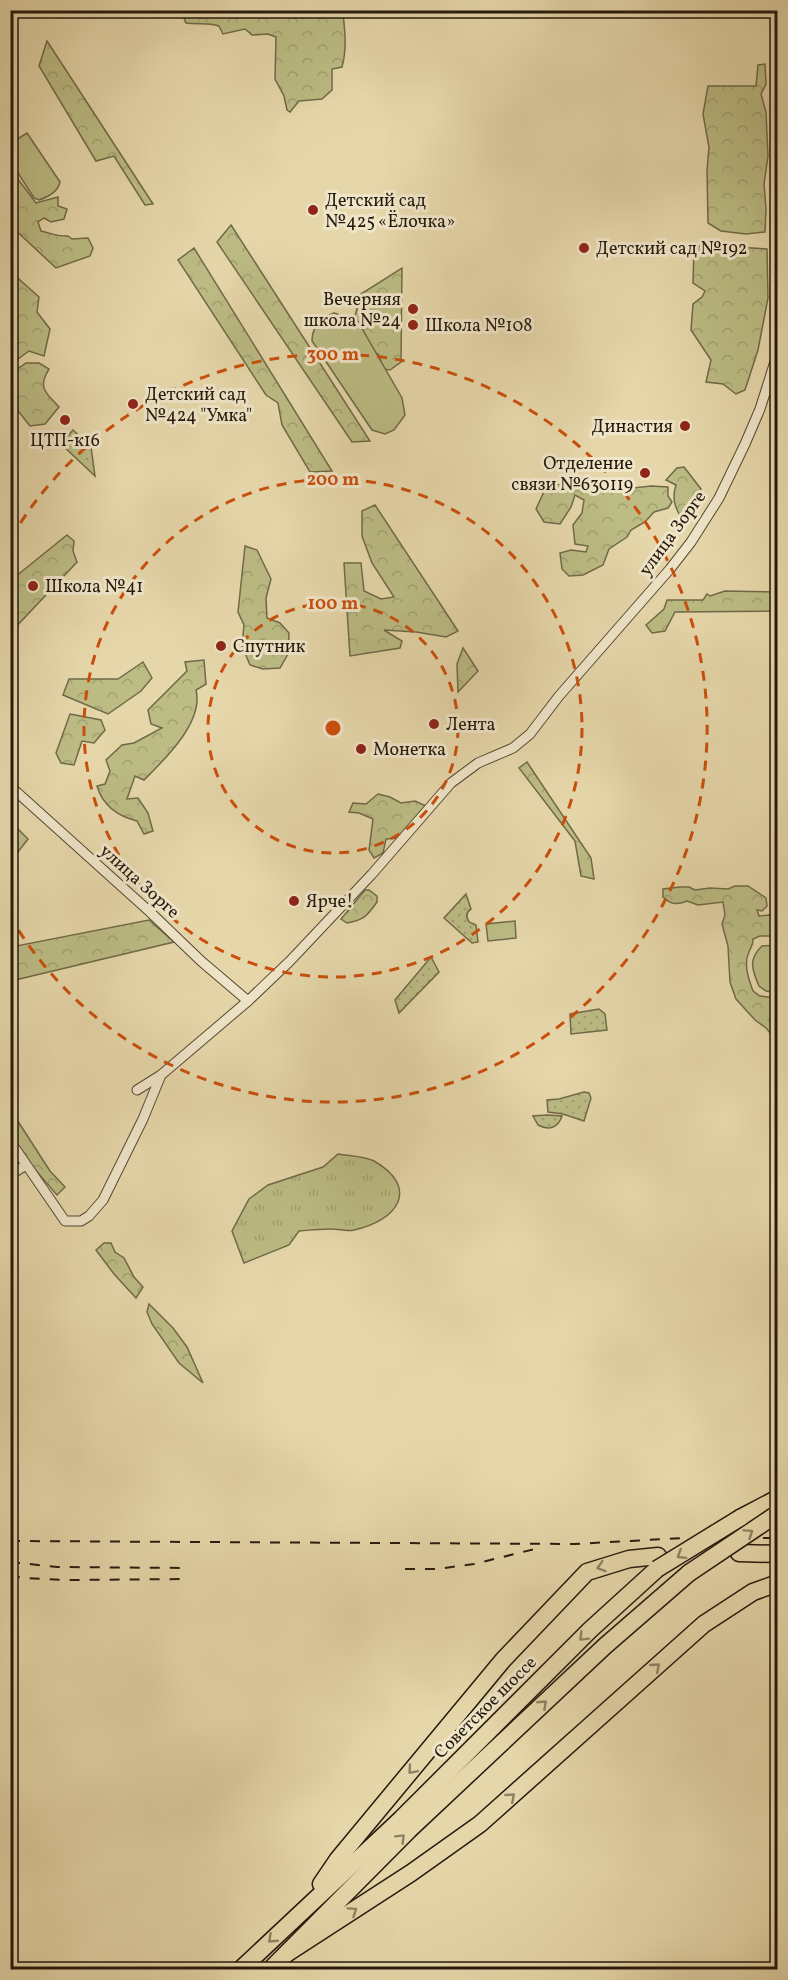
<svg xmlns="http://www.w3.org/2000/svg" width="788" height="1980" font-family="Vollkorn,serif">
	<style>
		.grass { fill: url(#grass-tufts); stroke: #706a48; stroke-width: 1.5 }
		.forest { fill: url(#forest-crowns); stroke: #706a48; stroke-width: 1.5 }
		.park { fill: url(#park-dots); stroke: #706a48; stroke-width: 1.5 }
		.garden { fill: #bcbc84; stroke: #706a48; stroke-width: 1.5 }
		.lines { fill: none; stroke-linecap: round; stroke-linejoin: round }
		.street-casing { stroke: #554834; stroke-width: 11 }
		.highway-casing { stroke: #25190d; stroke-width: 19 }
		.street { stroke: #efe5c8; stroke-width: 9 }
		.highway { stroke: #e6d7aa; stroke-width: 16 }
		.rail { stroke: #25190d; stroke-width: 2; stroke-dasharray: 10 10; stroke-linecap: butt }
		.highway-bridge-casing { stroke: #25190d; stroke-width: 19; stroke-linecap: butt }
		.highway-bridge { stroke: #e6d7aa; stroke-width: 16 }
		.oneway { stroke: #8f8263 }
		.ring { fill: none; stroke: #cb4f0c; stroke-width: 3; stroke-dasharray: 10 8 }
		.poi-dot { fill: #8f2418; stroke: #efe5c8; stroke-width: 2 }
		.labels { text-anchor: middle; stroke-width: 6; stroke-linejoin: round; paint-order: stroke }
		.poi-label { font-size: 18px; fill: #25190d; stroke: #efe5c8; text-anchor: start }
		.street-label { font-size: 18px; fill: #25190d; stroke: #efe5c8 }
		.centre { fill: #cb4f0c; stroke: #efe5c8; stroke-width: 3 }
		.ring-label { font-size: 18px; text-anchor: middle; font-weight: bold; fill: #cb4f0c; stroke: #efe5c8; stroke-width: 6; stroke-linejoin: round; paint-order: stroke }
	</style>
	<defs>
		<pattern id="grass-tufts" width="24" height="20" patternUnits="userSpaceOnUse" patternTransform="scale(1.5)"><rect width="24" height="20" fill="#bcbc84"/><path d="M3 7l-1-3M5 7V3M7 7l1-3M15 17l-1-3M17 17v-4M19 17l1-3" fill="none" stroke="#a1a171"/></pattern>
		<pattern id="forest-crowns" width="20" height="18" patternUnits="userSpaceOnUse" patternTransform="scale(1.5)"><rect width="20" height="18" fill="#bcbc84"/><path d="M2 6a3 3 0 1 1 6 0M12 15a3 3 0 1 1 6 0" fill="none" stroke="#a1a171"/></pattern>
		<pattern id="park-dots" width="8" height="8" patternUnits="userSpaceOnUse" patternTransform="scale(1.5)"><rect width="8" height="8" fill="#bcbc84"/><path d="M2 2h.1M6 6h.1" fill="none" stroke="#a1a171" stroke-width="1.8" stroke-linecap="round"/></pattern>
	</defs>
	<rect width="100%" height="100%" fill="#e6d7aa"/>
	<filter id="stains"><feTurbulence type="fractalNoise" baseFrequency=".00333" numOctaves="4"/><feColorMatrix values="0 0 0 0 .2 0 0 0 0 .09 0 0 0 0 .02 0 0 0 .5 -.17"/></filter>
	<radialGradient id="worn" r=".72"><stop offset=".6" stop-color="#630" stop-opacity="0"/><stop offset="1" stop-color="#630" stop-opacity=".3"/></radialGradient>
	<path class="grass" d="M338,1154C349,1156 365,1156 374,1161C421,1188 397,1221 354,1230C347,1232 339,1229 331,1229C321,1229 310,1230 299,1231L289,1245L244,1263L232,1231L249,1199L268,1185L323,1167Z"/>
	<g class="forest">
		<path d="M181,11H292L303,18L313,11L323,13C330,10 335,10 343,13C345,32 347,49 342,67L332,69V90L322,99L299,101L290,112L287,110L284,96L275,79L276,37L268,34L252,35L245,29L223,34L219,26C207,22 198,25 186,23Z"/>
		<path d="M47,41L153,204L145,205L114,156L96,161L39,66Z"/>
		<path d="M765,64L766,84L761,94L766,112L768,156L764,184L766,209L765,232L746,234L721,231L708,223L707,170L709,147L703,114L708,86H756L758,65Z"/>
		<path d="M11,170L36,203L58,197V206L67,209L64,219L51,222L44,218L38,222L41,231C51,233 58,237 68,236L72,239L88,238L93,248L90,256L56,268L11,226Z"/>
		<path d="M231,225L370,441L352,442L217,242Z"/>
		<path d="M704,245L767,249L768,298L758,350L745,390L736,394L723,384L706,382L711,360L691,330L693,304L702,297L705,291L693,283L694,247Z"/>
		<path d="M194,248L332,471L310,472L282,425L278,403L266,395L178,260Z"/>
		<path d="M402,268L401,362L390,370L384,369L378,354L370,352L355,316L361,294Z"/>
		<path d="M11,272L39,297L37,312L50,329L44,356L29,351L11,364V325L14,324L15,311L11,310Z"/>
		<path d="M26,363H39L49,369C37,388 46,393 59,407L45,424L30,426L11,402V386L16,370Z"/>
		<path d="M684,467L701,489L698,500L684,522C676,510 671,500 676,485L666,480L677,468Z"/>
		<path d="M596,483L615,490L651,486L668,487V496L672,502L668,508L654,512L645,522L631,530L627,537L609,549L603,565L583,575L569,576L562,569L560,553L571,550L586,552L588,546L575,544L573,525L582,513L584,500L575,495L571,507L560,524L544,522L536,509L547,485Z"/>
		<path d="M375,505L458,631L446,637L416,632L384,630L402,641L400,648L350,656L344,563H361L364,591L381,599L394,597L372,563L362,536V511Z"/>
		<path d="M67,535L74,541L73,551L77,562L11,632V576L15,577Z"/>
		<path d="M245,546L257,550L271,579L266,598L267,618L280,623L289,633L288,654L280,668L263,669L250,665L242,646L244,625L238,612Z"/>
		<path d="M725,591L777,592V611L675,612L665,631L652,633L646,625L664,609L667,600H703L707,594L710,596Z"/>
		<path d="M463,648L478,671L458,692L457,664Z"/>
		<path d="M204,660L206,684L196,690C204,722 165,759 144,780L135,776L127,799L138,798L148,813L153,831L144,834L137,821C117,816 103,806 97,786L105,784L110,771L106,760L122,745L134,743L162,728L151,724L148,710L187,671L185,662Z"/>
		<path d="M143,662L152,678L141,691L108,714L63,695L69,679H118Z"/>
		<path d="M70,714L101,720L105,730L94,743L82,741L74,765L61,763L56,753Z"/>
		<path d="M527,762L591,858L594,879L581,876L575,841L519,768Z"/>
		<path d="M378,794L390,797L401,803L415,801L426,806L398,838L386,839L383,853L374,858L369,850L373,819L359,813L349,812L353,803L366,804Z"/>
		<path d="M11,822L28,839L14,857L11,884Z"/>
		<path d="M735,886H748L766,898L767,906L762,911L757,910L759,916L769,915L777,916V936H760L753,939C753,946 751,946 749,952C743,964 749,980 753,991L760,996L777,998V1041L766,1028L755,1020L736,999L730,982L728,946L722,924L725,915L723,902L698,905L687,901C677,905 671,905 663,897V889L680,887H689L695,890L710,888L728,889Z"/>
		<path d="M365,890H369L377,896V902C367,916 364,920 347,923L341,919Z"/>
		<path d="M149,920L174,942L11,981V947Z"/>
		<path d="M10,1109L50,1171L65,1187L57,1195L11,1142Z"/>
		<path d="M104,1243H111L115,1252L124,1258L134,1277L143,1287L136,1298L114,1274L96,1250Z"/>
		<path d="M149,1304L173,1328L187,1347L203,1383L179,1363L152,1324L147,1312Z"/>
	</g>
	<g class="park">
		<path d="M73,430L91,447L95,476L61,444Z"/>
		<path d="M466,894L471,909C466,912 466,917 469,922L476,925L478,942L472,943L444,918Z"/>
		<path d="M431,957L439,972L399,1013L395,1000Z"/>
		<path d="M599,1009L605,1014L607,1030L571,1034L570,1014Z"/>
		<path d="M584,1092L589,1093L591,1098L584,1121L563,1114L548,1112L547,1100L559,1099Z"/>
		<path d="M547,1115L562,1116C558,1128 549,1131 538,1125L533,1116Z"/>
	</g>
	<g class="garden">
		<path d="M27,133L60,182C58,191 48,197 39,200L34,198L11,162V143Z"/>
		<path d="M334,313L357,320L402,398L405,415L394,430L385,434L372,430L312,341C312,326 321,318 334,313Z"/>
		<path d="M515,921L516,938L488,941L486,924Z"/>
		<path d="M777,945L778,993H777L766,991L759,986C752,970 748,959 762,946Z"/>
	</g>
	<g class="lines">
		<defs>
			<g id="street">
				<path d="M10,786L150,912L201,961L248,1001"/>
				<path d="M137,1090L161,1075L248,1001L290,961L372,874L451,783L478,763L513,748L530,734L559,696L670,569L691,542L719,498L745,444L760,409L778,352"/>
				<path d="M10,1141L65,1221H81L89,1216L103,1200L143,1119L161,1075"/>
				<path d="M10,1175L26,1165"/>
			</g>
			<g id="highway">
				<path d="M740,1518L778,1498"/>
				<path d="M739,1553L778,1554"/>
				<path d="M321,1884L338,1859L503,1660L587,1572L629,1559L658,1556"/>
				<path d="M286,1954L411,1873L480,1824L704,1624L753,1592L778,1583"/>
				<path d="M240,1970L401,1819L590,1630L657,1569"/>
				<path d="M270,1970L409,1830L605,1646L689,1573"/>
			</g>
		</defs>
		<use href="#street" class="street-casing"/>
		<use href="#highway" class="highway-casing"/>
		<use href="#street" class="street"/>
		<use href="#highway" class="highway"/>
		<g class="rail">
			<path d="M763,1538H778"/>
			<path d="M10,1541L575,1544L683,1538"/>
			<path d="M10,1562L57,1567L188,1568"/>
			<path d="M405,1569H437L474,1564L539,1548"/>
			<path d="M10,1575L23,1578L66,1580L188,1579"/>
		</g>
		<defs>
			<g id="highway-bridge">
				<path d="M657,1569L740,1518"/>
				<path d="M689,1573L774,1516"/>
			</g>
		</defs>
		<use href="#highway-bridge" class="highway-bridge-casing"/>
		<use href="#highway-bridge" class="highway-bridge"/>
	</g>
	<defs><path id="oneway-chevron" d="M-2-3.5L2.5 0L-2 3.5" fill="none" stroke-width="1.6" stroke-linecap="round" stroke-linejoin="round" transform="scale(1.5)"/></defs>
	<g class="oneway">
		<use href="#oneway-chevron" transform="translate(749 1533) rotate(-34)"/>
		<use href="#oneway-chevron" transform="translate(681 1555) rotate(148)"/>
		<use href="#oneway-chevron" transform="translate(601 1567) rotate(163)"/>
		<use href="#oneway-chevron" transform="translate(583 1637) rotate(135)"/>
		<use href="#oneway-chevron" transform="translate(656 1667) rotate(-41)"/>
		<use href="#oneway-chevron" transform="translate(543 1704) rotate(-43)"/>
		<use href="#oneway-chevron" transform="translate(412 1770) rotate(130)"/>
		<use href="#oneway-chevron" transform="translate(511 1797) rotate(-41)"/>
		<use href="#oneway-chevron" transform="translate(401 1838) rotate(-45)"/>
		<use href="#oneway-chevron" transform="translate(353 1911) rotate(-34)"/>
		<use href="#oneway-chevron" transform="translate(272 1939) rotate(137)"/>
	</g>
	<g class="ring">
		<circle cx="333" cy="728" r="125"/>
		<circle cx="333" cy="728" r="249"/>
		<path d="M11 538A374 374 0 1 1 11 918"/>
	</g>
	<g class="poi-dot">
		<circle cx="313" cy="210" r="6"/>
		<circle cx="584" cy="248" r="6"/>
		<circle cx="413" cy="309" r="6"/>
		<circle cx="413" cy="325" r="6"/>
		<circle cx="133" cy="404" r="6"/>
		<circle cx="65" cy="420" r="6"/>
		<circle cx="685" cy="426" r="6"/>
		<circle cx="645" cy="473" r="6"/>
		<circle cx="33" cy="586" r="6"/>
		<circle cx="221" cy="646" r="6"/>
		<circle cx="434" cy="724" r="6"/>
		<circle cx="361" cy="749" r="6"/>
		<circle cx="294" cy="901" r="6"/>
	</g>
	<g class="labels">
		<g class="poi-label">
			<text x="325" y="206">Детский сад<tspan x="325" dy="21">№425 «Ёлочка»</tspan></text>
			<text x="596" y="254">Детский сад №192</text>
			<text x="401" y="305" text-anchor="end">Вечерняя<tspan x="401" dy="21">школа №24</tspan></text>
			<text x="425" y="331">Школа №108</text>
			<text x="145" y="400">Детский сад<tspan x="145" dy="21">№424 "Умка"</tspan></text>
			<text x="673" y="432" text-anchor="end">Династия</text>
			<text x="65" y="446" text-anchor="middle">ЦТП-к16</text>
			<text x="633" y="469" text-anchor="end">Отделение<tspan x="633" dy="21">связи №630119</tspan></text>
			<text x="45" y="592">Школа №41</text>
			<text x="233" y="652">Спутник</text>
			<text x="446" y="730">Лента</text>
			<text x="373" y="755">Монетка</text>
			<text x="306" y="907">Ярче!</text>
		</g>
		<g class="street-label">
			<text transform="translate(672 533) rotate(-54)" y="6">улица Зорге</text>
			<text transform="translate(140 881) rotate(42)" y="6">улица Зорге</text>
			<text transform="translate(485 1707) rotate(-45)" y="6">Советское шоссе</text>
		</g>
	</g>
	<circle cx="333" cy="728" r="9" class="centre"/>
	<g class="ring-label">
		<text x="333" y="360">300 m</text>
		<text x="333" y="485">200 m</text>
		<text x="333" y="609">100 m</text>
	</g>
	<rect width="788" height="1980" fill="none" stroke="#e6d7aa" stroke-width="36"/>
	<rect x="12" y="12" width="764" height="1956" fill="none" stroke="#25190d" stroke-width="3"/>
	<rect x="18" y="18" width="752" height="1944" fill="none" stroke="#25190d" stroke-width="1.5"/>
	<rect width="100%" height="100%" filter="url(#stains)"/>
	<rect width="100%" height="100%" fill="url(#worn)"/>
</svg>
